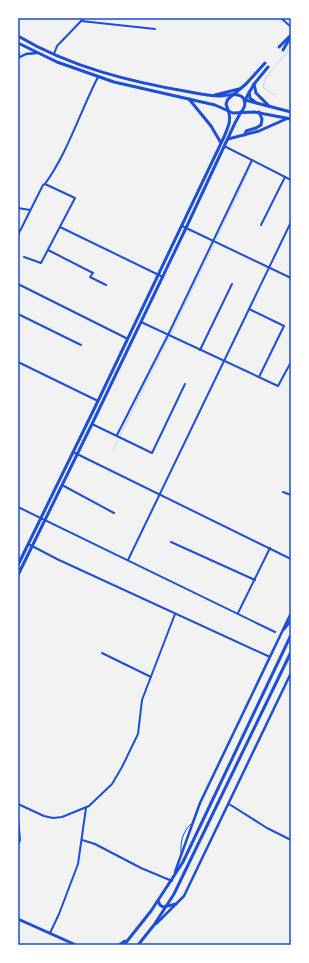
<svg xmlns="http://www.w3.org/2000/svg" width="309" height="963" font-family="'IBM Plex Serif',serif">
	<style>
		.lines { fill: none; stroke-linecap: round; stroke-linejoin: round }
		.stream { stroke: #bfd3fe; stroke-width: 1 }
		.service { stroke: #1d4ed8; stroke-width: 1 }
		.minor { stroke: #1d4ed8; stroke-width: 2 }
		.tertiary { stroke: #1d4ed8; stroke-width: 2.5 }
		.secondary { stroke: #1d4ed8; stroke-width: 2.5 }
		.primary { stroke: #1d4ed8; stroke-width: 3 }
		.trunk { stroke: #1d4ed8; stroke-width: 3 }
		.neatline { fill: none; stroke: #1d4ed8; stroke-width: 1.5 }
	</style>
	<rect width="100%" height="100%" fill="#f2f2f2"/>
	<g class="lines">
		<g class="stream">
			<path d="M286,18L291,22"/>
			<path d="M277,97L263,87L265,79L291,47"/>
			<path d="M216,240L252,164"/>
			<path d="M171,334L214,244"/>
			<path d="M120,436L169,337"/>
			<path d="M113,451L118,441"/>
		</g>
		<path class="service" d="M181,853C180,842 183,831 191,824"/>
		<g class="minor">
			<path d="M281,18L291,27"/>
			<path d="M81,21L155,29"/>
			<path d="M54,54L57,46L84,18"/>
			<path d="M224,146L291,180"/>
			<path d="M18,208L30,210"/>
			<path d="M261,225L285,177"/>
			<path d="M182,226L291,278"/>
			<path d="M60,227L163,277"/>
			<path d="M18,235L43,185L45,184"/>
			<path d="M48,250L93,273L90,277L106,285"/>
			<path d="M24,257L41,263L75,198L45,184C68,152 80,112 98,77"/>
			<path d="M18,284L128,339"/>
			<path d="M249,309L284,326L259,377"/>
			<path d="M18,314L81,345"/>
			<path d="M141,322L278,386L291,362"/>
			<path d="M200,350L232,284"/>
			<path d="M18,362L98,401"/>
			<path d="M92,424L152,453L185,384"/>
			<path d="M117,435L168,335L252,160"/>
			<path d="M73,452L291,559"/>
			<path d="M62,485L114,513"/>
			<path d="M283,492L291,495"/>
			<path d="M18,507L275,632"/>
			<path d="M171,542L255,580"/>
			<path d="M28,544L59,560L270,657"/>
			<path d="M128,560C183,448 237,335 291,222"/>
			<path d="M238,613L270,548"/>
			<path d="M102,653L151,677"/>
			<path d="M18,804L44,816L53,818L62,817L89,806L112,784L122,767L138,734L142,700L175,614"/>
			<path d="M229,804L267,828L291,840"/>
			<path d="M18,817L20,840L18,845"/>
			<path d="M82,840L95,844L141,868L172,881"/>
			<path d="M50,933L59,914L78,864L86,808"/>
		</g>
		<g class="tertiary">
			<path d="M175,872L200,803L291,613"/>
			<path d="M156,924L184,896L291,673"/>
		</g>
		<g class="secondary">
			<path d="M18,50L19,54L18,57"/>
			<path d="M18,58L26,54L37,53"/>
		</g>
		<g class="primary">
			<path d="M18,565L98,401L224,137C228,127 232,120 228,110"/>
			<path d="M18,575L92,424L186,228L235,123L241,112"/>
			<path d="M284,629L291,620"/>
			<path d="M158,901L160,905L163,907L176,904"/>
			<path d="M18,919L76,945"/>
			<path d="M119,945L125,941"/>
			<path d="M124,945L151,911L183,862L291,635"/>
			<path d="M138,945L154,925L174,894L291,652"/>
		</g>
		<g class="trunk">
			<path d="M18,36C70,67 131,82 190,92C200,94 210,96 220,96C226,96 233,93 238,95C247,97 246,107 241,112"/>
			<path d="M18,43L57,62L114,82L215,105L233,113L254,112L291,119"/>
			<path d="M279,47L291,35"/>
			<path d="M283,50L290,38"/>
			<path d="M254,84L256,93L269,106"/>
			<path d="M249,92L250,98L255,102"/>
			<path d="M215,95L239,89"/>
			<path d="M189,99L211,126L221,143"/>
			<path d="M245,100L291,112"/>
			<path d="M245,100L254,84L268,67"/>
			<path d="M228,110L226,104L228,99L246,84L265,63"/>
			<path d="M245,135L246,131L256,128L261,125L262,119L259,112"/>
			<path d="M228,139L259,131L286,119"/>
		</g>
	</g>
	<rect width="309" height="963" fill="none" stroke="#ffffff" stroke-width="38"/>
	<rect x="19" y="19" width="271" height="925" class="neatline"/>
</svg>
